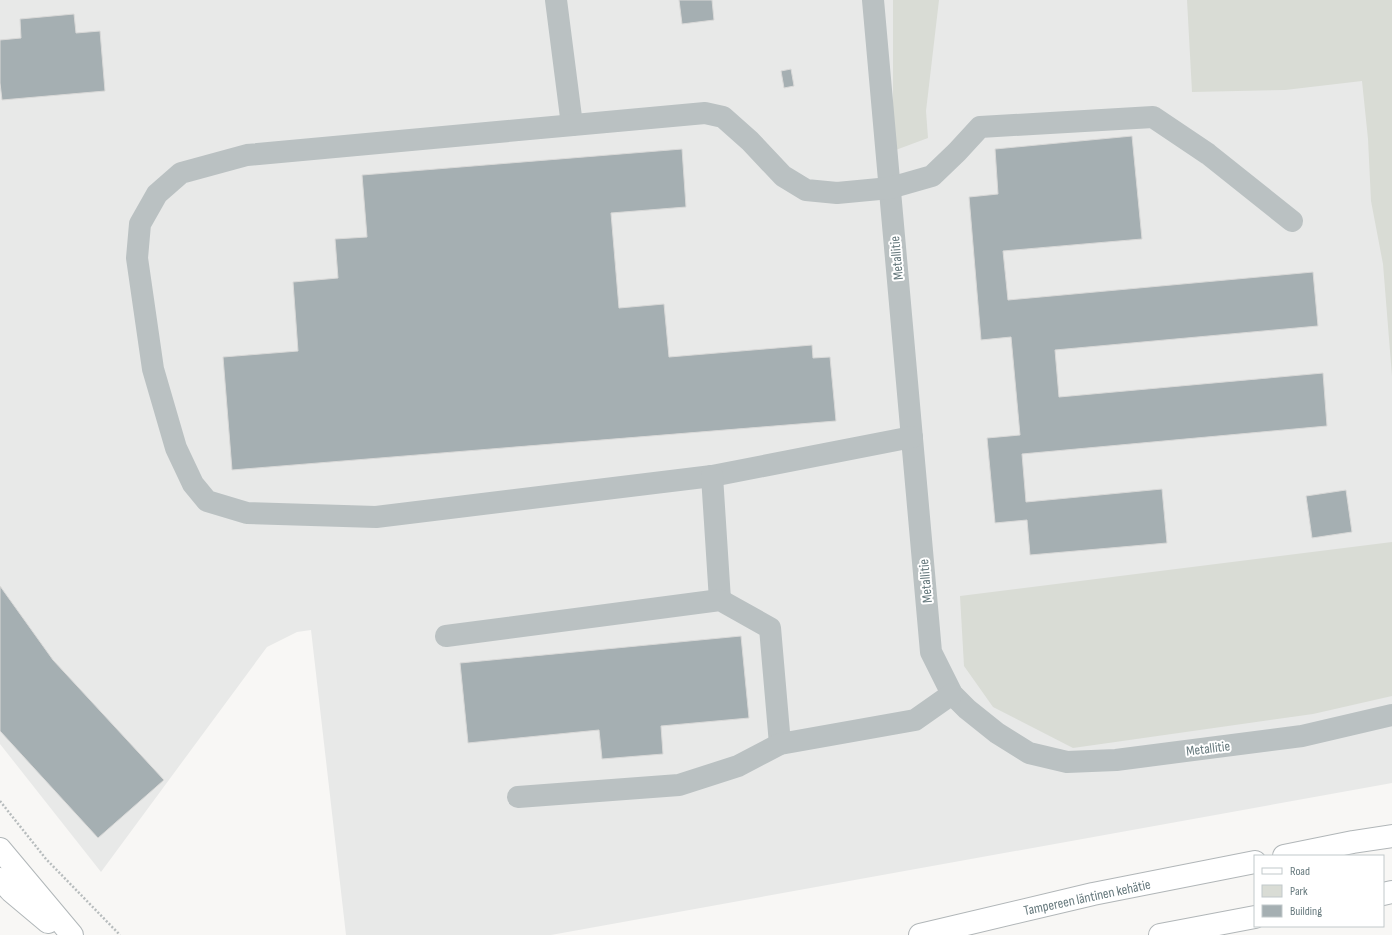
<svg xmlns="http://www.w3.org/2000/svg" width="1392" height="935" font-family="'Sofia Sans Condensed',sans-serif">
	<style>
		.built { fill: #e8e9e8 }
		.green { fill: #d9dcd5 }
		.building { fill: #a5afb2; stroke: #d9d9d8 }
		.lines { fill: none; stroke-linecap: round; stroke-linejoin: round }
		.major-casing { stroke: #b1b7b9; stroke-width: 24 }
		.highway-casing { stroke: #b1b6b8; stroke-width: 24 }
		.path { stroke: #b7bcbd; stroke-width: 2.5; stroke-dasharray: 2 2; stroke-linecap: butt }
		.minor { stroke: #bac1c2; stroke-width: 22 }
		.major { stroke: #fff; stroke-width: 22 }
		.highway { stroke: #fff; stroke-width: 22 }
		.labels { text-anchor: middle; stroke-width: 4; stroke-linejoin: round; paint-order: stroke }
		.street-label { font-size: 14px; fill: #66797d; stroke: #fff }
	</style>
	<rect width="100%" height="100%" fill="#f8f7f5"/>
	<path class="built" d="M0,0H1392V783L551,935H346L311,630L297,632L267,647L101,872L0,744Z"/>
	<g class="green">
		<path d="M893,0H939L926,111L928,138L893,151Z"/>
		<path d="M1187,0H1392V376L1383,264L1371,201L1368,139L1362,81L1285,90L1192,92Z"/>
		<path d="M1392,542V696L1313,714L1073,748L993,707L964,666L960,596Z"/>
	</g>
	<g class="building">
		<path d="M679,0H712L714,20L682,24Z"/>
		<path d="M74,14L76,33L100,31L105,91L2,100L0,83V40L21,38L20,19Z"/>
		<path d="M791,69L794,86L784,88L781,71Z"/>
		<path d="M1132,136L1142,239L1003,251L1008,300L1313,272L1318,326L1055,350L1059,397L1323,373L1327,426L1022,454L1026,502L1162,489L1167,543L1030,555L1027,520L995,523L987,438L1020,435L1011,337L981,340L969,197L998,194L995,149Z"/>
		<path d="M682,149L686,207L611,213L619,308L664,304L669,357L812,345L813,358L830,357L836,421L232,470L223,357L298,351L293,282L338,278L335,239L367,237L362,175Z"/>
		<path d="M1346,490L1352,532L1312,538L1306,496Z"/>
		<path d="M0,586L53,660L164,780L98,838L0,731Z"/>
		<path d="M741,636L749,718L661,726L663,754L602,759L599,730L468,743L460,663Z"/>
	</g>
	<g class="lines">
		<defs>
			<g id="major">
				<path d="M0,849L72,935"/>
				<path d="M0,879L11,891L48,922"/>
			</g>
			<g id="highway">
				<path d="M1284,856L1353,842L1392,836"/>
				<path d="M1383,894L1392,892"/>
				<path d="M920,935L1093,894L1255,862"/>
				<path d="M1160,935L1255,917"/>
			</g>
		</defs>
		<use href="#major" class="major-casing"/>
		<use href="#highway" class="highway-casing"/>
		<path class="path" d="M0,801L46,859L120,935"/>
		<g class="minor">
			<path d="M556,0L572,125"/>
			<path d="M873,0L931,652L952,694L967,709L997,733L1029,753L1067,762L1116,760L1302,736L1392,715"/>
			<path d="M912,437L712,476L376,517L247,513L207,501L193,484L176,448L153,369L137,258L140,224L157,194L181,173L247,155L705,113L723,117L750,141L783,176L806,190L837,193L890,188L932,176L957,152L980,127L1153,117L1208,154L1292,221"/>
			<path d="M712,476L720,600"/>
			<path d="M446,636L720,600L770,628L780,744"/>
			<path d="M518,797L679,785L738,766L780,744L915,720L952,694"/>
		</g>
		<use href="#major" class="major"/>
		<use href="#highway" class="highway"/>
	</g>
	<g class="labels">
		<g class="street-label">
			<text transform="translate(896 258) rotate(-95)" y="5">Metallitie</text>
			<text transform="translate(925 581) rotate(-95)" y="5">Metallitie</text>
			<text transform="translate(1208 748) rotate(-7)" y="5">Metallitie</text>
			<text transform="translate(1087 897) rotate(-12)" y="5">Tampereen läntinen kehätie</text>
		</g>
	</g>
	<rect x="1254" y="855" width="130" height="72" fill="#ffffff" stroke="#c2c9cb"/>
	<rect x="1262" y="868" width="20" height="6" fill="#ffffff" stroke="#c2c9cb"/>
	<text x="1290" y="875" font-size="12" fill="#66797d">Road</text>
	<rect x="1262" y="885" width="20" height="12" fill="#d9dcd5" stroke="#c2c9cb"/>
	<text x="1290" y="895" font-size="12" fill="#66797d">Park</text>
	<rect x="1262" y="905" width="20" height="12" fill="#a5afb2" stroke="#c2c9cb"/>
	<text x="1290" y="915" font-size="12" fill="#66797d">Building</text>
</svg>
